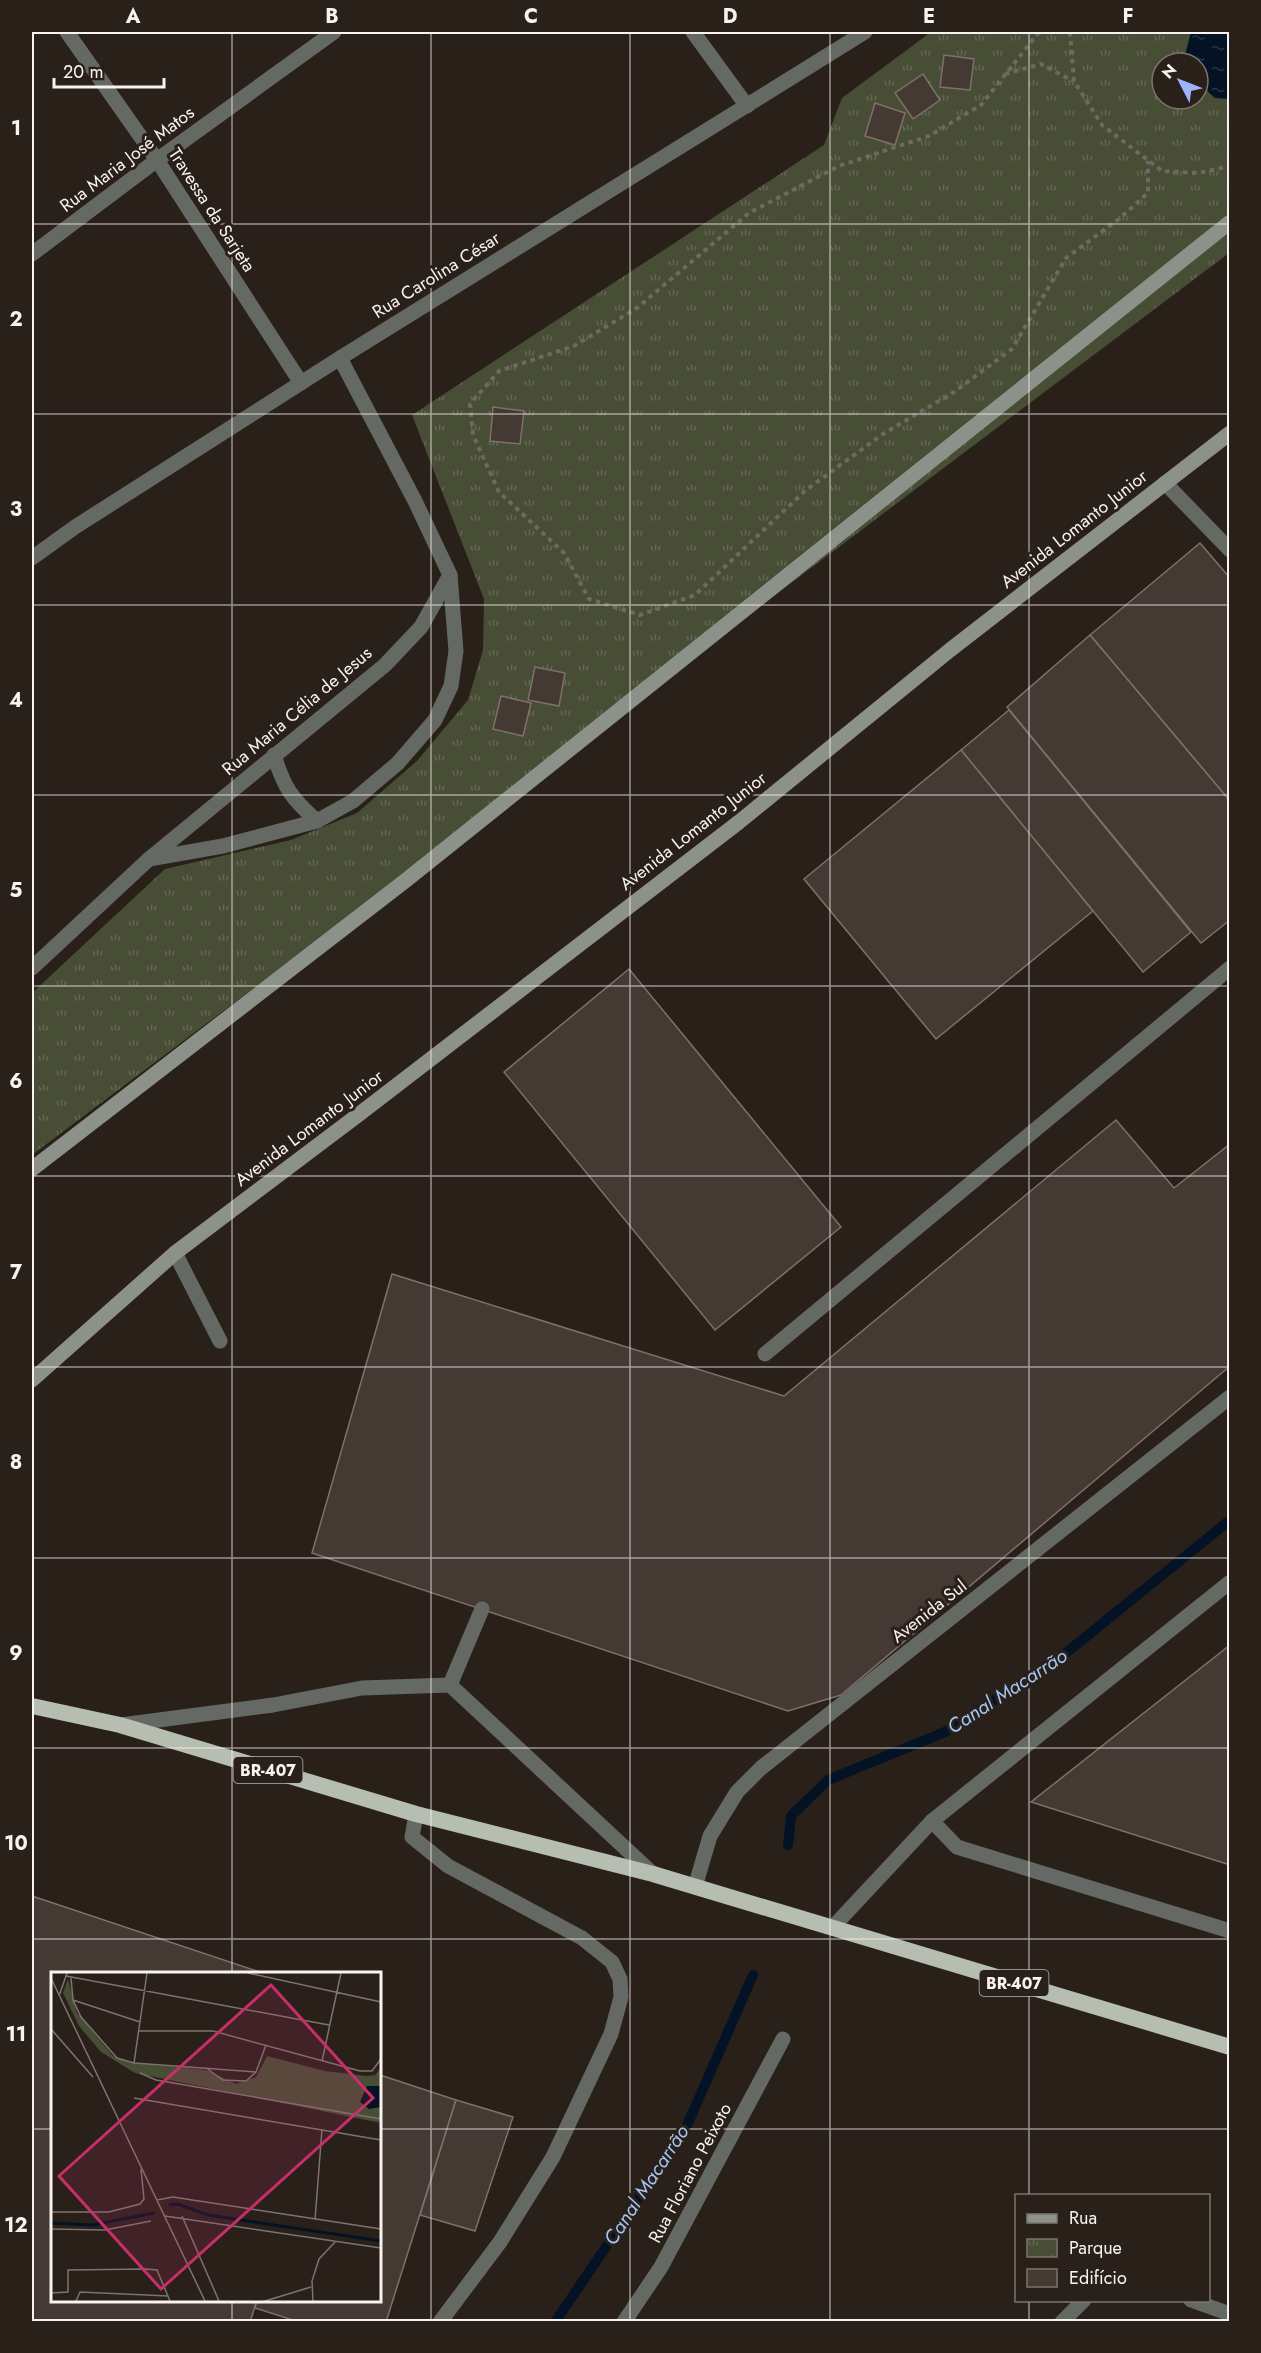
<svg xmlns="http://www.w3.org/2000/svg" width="1261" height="2353" font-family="Jost,sans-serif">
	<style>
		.park { fill: url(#park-tufts); fill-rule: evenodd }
		.water { fill: url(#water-ripples) }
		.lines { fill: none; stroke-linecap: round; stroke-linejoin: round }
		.stream { stroke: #041225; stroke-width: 10 }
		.building { fill: #453933; stroke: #7e716a; stroke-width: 1.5 }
		.path { stroke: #716863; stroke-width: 4; stroke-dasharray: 4.5 4.5; stroke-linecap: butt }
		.service { stroke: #656963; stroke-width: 15 }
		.minor { stroke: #656963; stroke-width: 15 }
		.secondary { stroke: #8c9189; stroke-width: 15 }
		.trunk { stroke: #b6beb2; stroke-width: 16 }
		.grid { fill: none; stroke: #f9f2ee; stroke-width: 1.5; stroke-opacity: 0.55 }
		.labels { text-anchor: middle; stroke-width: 6; stroke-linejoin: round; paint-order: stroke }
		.shield { fill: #2a201a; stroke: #bbb3ae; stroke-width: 1.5 }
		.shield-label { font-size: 16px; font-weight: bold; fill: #f9f2ee }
		.street-label { font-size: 18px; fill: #f9f2ee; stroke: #2a201a }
		.water-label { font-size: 20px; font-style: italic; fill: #a3c5f3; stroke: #2a201a }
		.inset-river { fill: none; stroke: #041225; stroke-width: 3 }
		.inset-road { fill: none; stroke: #7d746f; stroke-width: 1.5 }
		.view { fill: #c82e6a; fill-opacity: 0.15; stroke: #c82e6a; stroke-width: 3 }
		.inset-edge { fill: none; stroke: #f9f2ee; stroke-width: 3 }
		.neatline { fill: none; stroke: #f9f2ee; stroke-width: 2 }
		.grid-label { font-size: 20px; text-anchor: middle; font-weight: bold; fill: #f9f2ee }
	</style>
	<defs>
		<pattern id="park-tufts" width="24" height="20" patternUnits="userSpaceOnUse" patternTransform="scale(1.5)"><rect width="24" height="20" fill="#484d35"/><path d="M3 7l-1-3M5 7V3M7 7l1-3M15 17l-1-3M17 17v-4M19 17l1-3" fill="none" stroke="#636753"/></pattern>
		<pattern id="water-ripples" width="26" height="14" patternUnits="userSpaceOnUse" patternTransform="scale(1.5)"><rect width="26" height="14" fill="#041225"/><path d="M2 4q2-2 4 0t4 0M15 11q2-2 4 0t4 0" fill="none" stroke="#293545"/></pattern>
	</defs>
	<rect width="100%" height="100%" fill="#2a201a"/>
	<path class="park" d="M931,32H1229V253L32,1155V993L165,869L291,840L357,813L417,761L468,700L483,650L484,599L412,415L824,145L842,98ZM1162,63H1198V99H1162Z"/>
	<path class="water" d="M1191,32H1229V99L1215,98L1198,83V63H1183Z"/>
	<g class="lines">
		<g class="stream">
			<path d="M788,1845L791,1816L828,1780L945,1732L1061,1657L1230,1520"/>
			<path d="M555,2322L684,2132L753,1975"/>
		</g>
	</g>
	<g class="building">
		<path d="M944,55L974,59L970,90L940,87Z"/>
		<path d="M923,74L940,100L913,119L895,93Z"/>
		<path d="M875,103L905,113L895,145L865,136Z"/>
		<path d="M493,407L524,411L520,444L490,441Z"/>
		<path d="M1200,543L1230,578V801L1090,635Z"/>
		<path d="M1090,635L1230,801V920L1201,943L1007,707Z"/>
		<path d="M535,667L565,673L559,706L528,700Z"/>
		<path d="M501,696L531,703L523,736L493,729Z"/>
		<path d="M1009,710L1191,932L1143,972L961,750Z"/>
		<path d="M961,750L1093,911L936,1039L804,879Z"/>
		<path d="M629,969L841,1227L715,1330L504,1072Z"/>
		<path d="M1116,1120L1174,1188L1230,1144V1366L841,1695L788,1711L312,1553L392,1274L784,1396Z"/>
		<path d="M1230,1645V1865L1031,1802Z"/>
		<path d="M32,1896L266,1974H52V2300H257L250,2322H32Z"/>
		<path d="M380,2075L456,2100L386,2322H299L255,2308L257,2300H380Z"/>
		<path d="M456,2100L513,2117L475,2231L420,2215Z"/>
	</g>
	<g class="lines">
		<g class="path">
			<path d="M1039,32L981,105L929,136L839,166L749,213L637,308L574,346L499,371L470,404L473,435L499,492L564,553L589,599L640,615L695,595L806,490L883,434L954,392L1012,349L1066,258L1119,219L1148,193V161"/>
			<path d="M1070,32L1074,81L1102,125L1162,171L1198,173L1230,166"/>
			<path d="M1005,74L1041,64L1073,81"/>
		</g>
		<g class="service">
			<path d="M67,32L157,160L301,383"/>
			<path d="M175,1253L220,1341"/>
			<path d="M765,1354L1230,968"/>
			<path d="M450,1685L482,1609"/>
			<path d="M121,1725L273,1705L362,1688L450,1685L653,1874"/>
		</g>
		<g class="minor">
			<path d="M693,32L747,106"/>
			<path d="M32,254L157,160L334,32"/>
			<path d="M1165,483L1230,550"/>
			<path d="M32,558L75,527L340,358L865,32"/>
			<path d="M274,755C284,788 292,799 317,821"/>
			<path d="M149,859L223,846L317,821L353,801L398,763L435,720L451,686L456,651L450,575L415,501L340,358"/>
			<path d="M32,968L149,859L385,665L421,627L450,575"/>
			<path d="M416,1814L412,1837L448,1866L582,1938L612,1962L620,1979L621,1997L611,2034L553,2157L500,2242L440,2322"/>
			<path d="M932,1821L957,1847L1230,1931"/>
			<path d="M695,1887L710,1836L737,1792L761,1768L1230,1397"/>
			<path d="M832,1928L932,1821L1230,1582"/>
			<path d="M1191,2300L1230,2314"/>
			<path d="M624,2322L661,2267L783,2039"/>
			<path d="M1062,2322L1084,2300"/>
		</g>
		<g class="secondary">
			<path d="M32,1169L405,881L1230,222"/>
			<path d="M32,1380L175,1253L358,1115L739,822L950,650L1230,433"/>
		</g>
		<path class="trunk" d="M32,1706L120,1725L416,1814L653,1874L1230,2047"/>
	</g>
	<path class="grid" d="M232,32V1974M431,32V2322M630,32V2322M830,32V2322M1029,32V2196M32,224H1230M32,414H1230M32,605H1230M32,795H1230M32,986H1230M32,1176H1230M32,1367H1230M32,1558H1230M32,1748H1230M32,1939H1230M32,2129H52M380,2129H1230M232,2300V2322M1029,2300V2322"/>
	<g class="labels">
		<g class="shield">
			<rect x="233.5" y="1757" width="69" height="26" rx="4.5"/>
			<rect x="979.5" y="1970" width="69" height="26" rx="4.5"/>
		</g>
		<g class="shield-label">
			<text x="268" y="1776">BR-407</text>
			<text x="1014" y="1989">BR-407</text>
		</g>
		<g class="street-label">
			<text transform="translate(127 159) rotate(-37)" y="6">Rua Maria José Matos</text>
			<text transform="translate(212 210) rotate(57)" y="6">Travessa da Sarjeta</text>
			<text transform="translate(436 275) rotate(-32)" y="6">Rua Carolina César</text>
			<text transform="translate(1074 529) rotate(-38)" y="6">Avenida Lomanto Junior</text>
			<text transform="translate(297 711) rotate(-40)" y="6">Rua Maria Célia de Jesus</text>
			<text transform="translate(693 831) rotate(-38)" y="6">Avenida Lomanto Junior</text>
			<text transform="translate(309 1128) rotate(-37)" y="6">Avenida Lomanto Junior</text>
			<text transform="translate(929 1611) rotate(-38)" y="6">Avenida Sul</text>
			<text transform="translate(690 2173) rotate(-62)" y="6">Rua Floriano Peixoto</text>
		</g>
		<g class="water-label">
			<text transform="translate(1007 1691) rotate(-33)" y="7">Canal Macarrão</text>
			<text transform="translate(646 2185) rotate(-57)" y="7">Canal Macarrão</text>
		</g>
	</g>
	<g transform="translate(51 1972)">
		<rect width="330" height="330" fill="#2a201a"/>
		<path d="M17,7L26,41L62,84L80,91L155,98L185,112L205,105L216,84L274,99L316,104L324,103L330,96V151L84,101L50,80L28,54L12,21Z" fill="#484d35"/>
		<path d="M316,114H330V135L318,137L309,130Z" fill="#041225"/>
		<path class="inset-river" d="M118,233L127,232L157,243L330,269M0,251L41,253L103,241"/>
		<path class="inset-road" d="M197,1L330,30M15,4L278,53M0,6L154,329M20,6L22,28L30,45L66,86L83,91L205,100M8,24L16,1M22,28L89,50M0,57L42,105M88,59H162L309,99H321L330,87M271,89L290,1M83,91L96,1M155,96L172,108L195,109L205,100L215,73M89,101L105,108L330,147M83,126L330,168M106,228L122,225L330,257M0,240H58L89,232L93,227L90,197M114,244L330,276M131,244L168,329M264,248L271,157M0,257L54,258L100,249M0,321L17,320V298L95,297L106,298L119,329M25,329L29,320L117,324M214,329L260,315M262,329L261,309L268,287L284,270"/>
		<path class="view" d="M220,13L322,126L110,317L8,204Z"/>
		<rect width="330" height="330" class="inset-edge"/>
	</g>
	<rect width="1261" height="2353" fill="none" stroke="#2a201a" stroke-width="66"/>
	<rect x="1015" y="2194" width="195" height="108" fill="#2a201a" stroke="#7d746f" stroke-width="1.5"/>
	<rect x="1027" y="2214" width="30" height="9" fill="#8c9189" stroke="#7d746f" stroke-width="1.5"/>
	<text x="1069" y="2224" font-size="18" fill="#f9f2ee">Rua</text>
	<rect x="1027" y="2239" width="30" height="18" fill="url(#park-tufts)" stroke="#7d746f" stroke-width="1.5"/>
	<text x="1069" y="2254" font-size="18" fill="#f9f2ee">Parque</text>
	<rect x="1027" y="2269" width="30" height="18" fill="#453933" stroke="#7d746f" stroke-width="1.5"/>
	<text x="1069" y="2284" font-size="18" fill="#f9f2ee">Edifício</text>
	<g transform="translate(1180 81) rotate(312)"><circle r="28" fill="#2a201a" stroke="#7d746f" stroke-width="1.5"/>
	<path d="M0-4.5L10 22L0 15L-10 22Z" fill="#9db4fd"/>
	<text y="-9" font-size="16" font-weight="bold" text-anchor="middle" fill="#f9f2ee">N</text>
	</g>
	<path d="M54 78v9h110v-9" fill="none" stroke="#f9f2ee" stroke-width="3"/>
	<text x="63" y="78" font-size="18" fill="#f9f2ee" stroke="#2a201a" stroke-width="4.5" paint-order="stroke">20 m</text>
	<rect x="33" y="33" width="1195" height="2287" class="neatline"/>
	<g class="grid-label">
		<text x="133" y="23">A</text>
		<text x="332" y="23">B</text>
		<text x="531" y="23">C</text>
		<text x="730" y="23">D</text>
		<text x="929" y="23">E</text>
		<text x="1128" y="23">F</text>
		<text x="16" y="135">1</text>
		<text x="16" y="326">2</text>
		<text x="16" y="516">3</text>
		<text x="16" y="707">4</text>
		<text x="16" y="897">5</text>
		<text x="16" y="1088">6</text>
		<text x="16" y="1279">7</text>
		<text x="16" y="1469">8</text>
		<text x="16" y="1660">9</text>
		<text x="16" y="1850">10</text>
		<text x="16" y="2041">11</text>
		<text x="16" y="2232">12</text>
	</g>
</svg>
